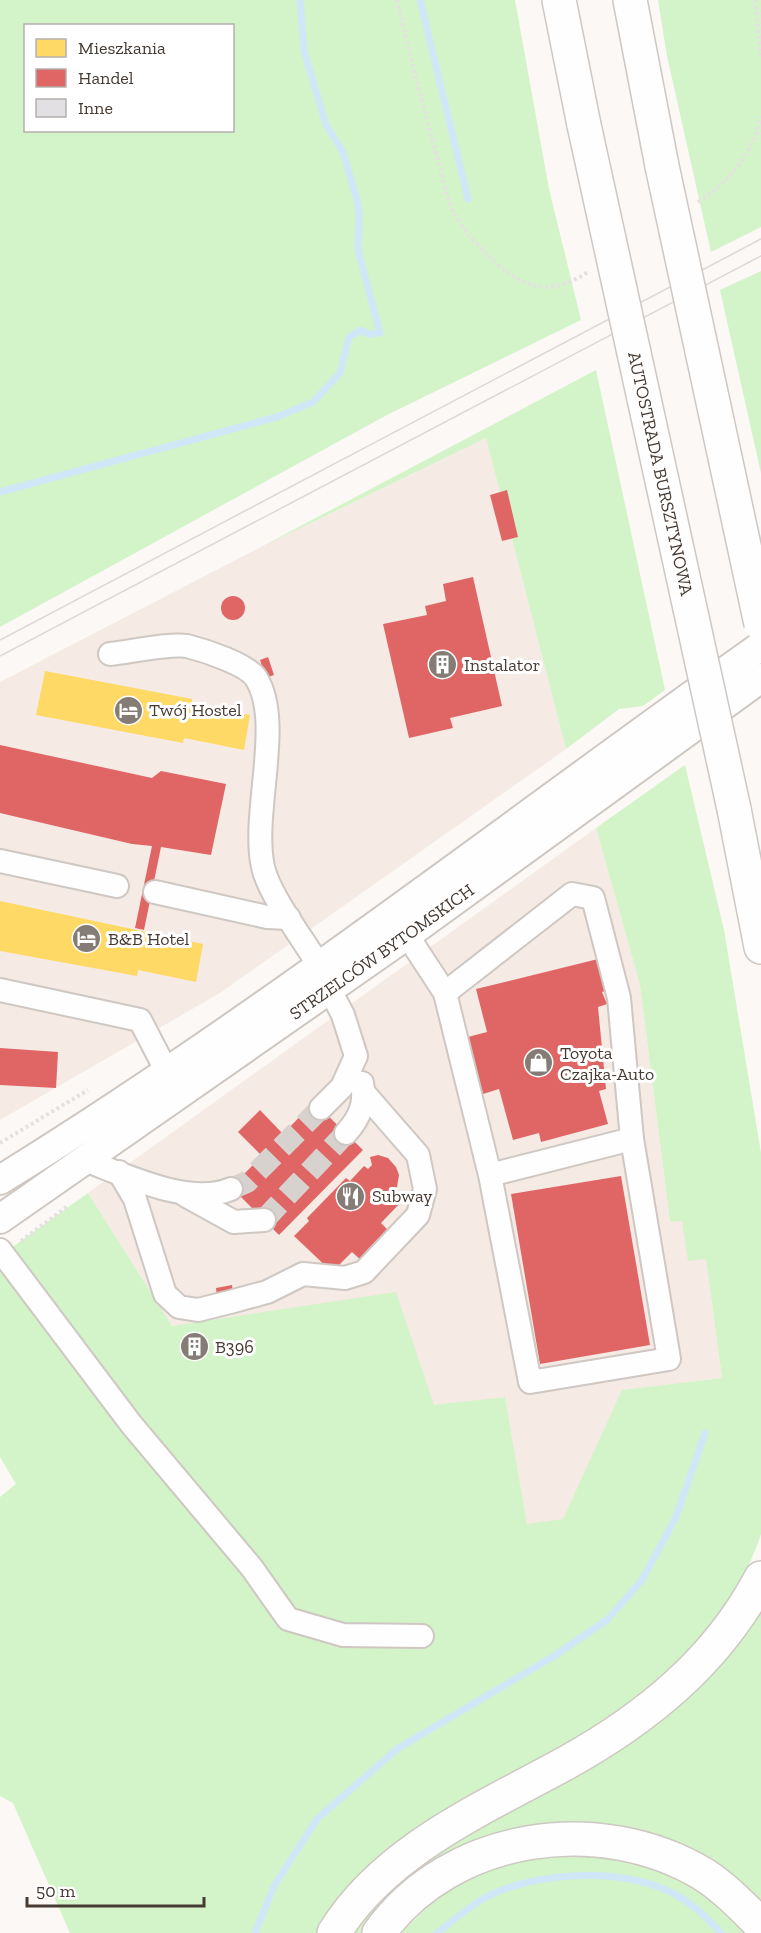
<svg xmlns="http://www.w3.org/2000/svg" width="761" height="1933" font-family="'Zilla Slab',serif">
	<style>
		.built { fill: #f5eae4 }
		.green { fill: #d3f3c8; fill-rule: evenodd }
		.homes { fill: #ffd966 }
		.shops { fill: #e06666 }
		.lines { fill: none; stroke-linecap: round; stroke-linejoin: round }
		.stream { stroke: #cfe7f7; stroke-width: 7 }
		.building { fill: #e3e0e4 }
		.minor-tunnel { stroke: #d7d2ce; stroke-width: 22; stroke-dasharray: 22 11; stroke-linecap: butt }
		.minor-casing { stroke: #cec7c2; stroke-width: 26 }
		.major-casing { stroke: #cec7c2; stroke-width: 32 }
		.highway-casing { stroke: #cec7c2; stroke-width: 36 }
		.path { stroke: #e3e2e1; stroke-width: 4; stroke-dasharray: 3 3; stroke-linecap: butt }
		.minor { stroke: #fefefe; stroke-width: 22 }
		.major { stroke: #fefefe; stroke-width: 28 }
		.highway { stroke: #fefefe; stroke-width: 33 }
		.tram { stroke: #dbd9d8; stroke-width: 1.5 }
		.highway-bridge-casing { stroke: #cec7c2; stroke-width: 36; stroke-linecap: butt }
		.highway-bridge { stroke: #fefefe; stroke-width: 33 }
		.labels { text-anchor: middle; stroke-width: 6; stroke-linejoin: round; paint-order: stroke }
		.street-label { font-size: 18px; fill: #463a32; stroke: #fff }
		.poi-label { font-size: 18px; fill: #463a32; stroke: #fff; text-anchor: start }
	</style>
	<rect width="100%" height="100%" fill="#fbf8f5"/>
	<g class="built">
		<path d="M486,438L566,749L220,993L0,1120V682L259,548Z"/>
		<path d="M596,828L640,985L670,1222L682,1220L706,1259L722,1378L623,1390L563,1519L527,1525L505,1397L434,1406L396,1293L172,1326L88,1193Z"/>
	</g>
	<g class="green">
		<path d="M0,0H515L549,189L581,320L385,416L0,627ZM26,26H232V130H26Z"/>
		<path d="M658,0H761V227L711,252L667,56Z"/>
		<path d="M761,271V473L720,290Z"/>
		<path d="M596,370L665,690L643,706L619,709L566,749L486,438L259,548Z"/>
		<path d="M685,765L724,930L761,1153V1534C749,1571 718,1626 691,1654C678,1667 663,1679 649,1691L319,1933H70L13,1803L0,1796V1497L16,1484L0,1457V1256L88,1193L172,1326L396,1292L434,1405L505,1397L527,1524L563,1519L622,1390L722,1378L706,1259L688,1261L682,1221L670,1222L640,985L596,828Z"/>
		<path d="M761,1599V1909L692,1856L511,1835L365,1933H351L376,1902L413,1868L451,1842L616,1748Z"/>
		<path d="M546,1854C583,1856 626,1856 662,1870C694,1882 722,1910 748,1933H402C428,1904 462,1876 500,1864C515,1860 531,1858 546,1854Z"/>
	</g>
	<g class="homes">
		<path d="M45,671L192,699V704L250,715L244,750L184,738L183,743L36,715Z"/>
		<path d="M0,901L203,944L196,982L138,970L137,976L0,951Z"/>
	</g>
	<g class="shops">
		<path d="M507,490L518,537L502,541L490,495Z"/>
		<path d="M473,577L502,706L450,718L453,728L409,738L383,624L427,615L425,606L446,601L443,584Z"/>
		<circle cx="233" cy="608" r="12"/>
		<path d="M268,657L274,675L266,678L260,660Z"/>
		<path d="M0,745L152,778L161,771L226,784L211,855L161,847L144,930L135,928L152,846L132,844L0,813Z"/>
		<path d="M598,959L605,991L602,992L607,1004L598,1007L606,1089L599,1091L608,1124L541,1142L539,1133L513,1140L499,1089L483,1094L468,1037L487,1032L476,989Z"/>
		<path d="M0,1048L58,1052L56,1088L0,1085Z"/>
		<path d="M314,1102L363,1150L279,1235L231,1187L262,1156L238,1132L260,1110L283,1134Z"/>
		<path d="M378,1155L388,1158L396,1167L399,1175L397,1187L392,1193L401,1202L381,1223L392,1234L364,1263L352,1252L332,1272L294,1236L309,1221L307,1218L346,1178L350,1181L364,1166L368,1169L372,1165L370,1157Z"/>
		<path d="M621,1176L650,1345L540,1364L511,1194Z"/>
		<path d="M232,1285L233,1293L217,1296L216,1288Z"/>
	</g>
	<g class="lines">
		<g class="stream">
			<path d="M420,0L468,199"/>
			<path d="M0,492L277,417L313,402L340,373L349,337L361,330L368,334L380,333L358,250L359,214L357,200L343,152L326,125L310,71L304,51L300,0"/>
			<path d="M255,1933L274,1886L317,1819L397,1749L554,1656L607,1620L642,1580L676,1517L705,1433"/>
			<path d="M437,1933C452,1922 466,1909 481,1900C533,1870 632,1865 683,1899C697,1908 710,1921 721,1933"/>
		</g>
	</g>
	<path class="building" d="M207,1337L209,1352L181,1356L179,1342Z"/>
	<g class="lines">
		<g class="minor-tunnel">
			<path d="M231,1189L247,1182L321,1108"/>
			<path d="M264,1220L346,1133"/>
		</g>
		<defs>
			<g id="minor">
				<path d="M110,654C129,652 170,643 187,646C203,650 247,664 256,678C284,722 251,814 263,867C269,895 304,940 319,966"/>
				<path d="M0,861L117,886"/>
				<path d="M155,892L267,917L289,918"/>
				<path d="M407,935L445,993L572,894L593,898L619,998L632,1139"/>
				<path d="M0,990L140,1020L167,1072"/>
				<path d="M445,993L490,1175L632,1139L669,1359L530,1382L490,1175"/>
				<path d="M321,1108L342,1087L356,1056L343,1015L330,990"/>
				<path d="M346,1133C360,1118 366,1103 362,1083"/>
				<path d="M82,1159C123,1174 189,1207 231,1189"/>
				<path d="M119,1172L135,1199L165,1294L179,1307L198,1310L230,1302L267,1292L303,1274L345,1278L364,1272L418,1215L425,1189L418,1155L364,1093"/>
				<path d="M185,1195L234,1222L264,1220"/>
				<path d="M0,1250L131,1424L252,1568L288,1619L343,1635L422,1636"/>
			</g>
			<g id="major">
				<path d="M0,1180C264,1017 508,825 761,646"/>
				<path id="s1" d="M0,1219L407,935L761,678"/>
			</g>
			<g id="highway">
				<path d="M559,0L584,125"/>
				<path d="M630,0L662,166"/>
				<path d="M734,809L761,947"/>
				<path d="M334,1933C385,1850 484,1808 566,1763C647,1718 717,1661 761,1578"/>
				<path d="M379,1933C451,1833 599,1812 703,1874C725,1888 743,1907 761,1925"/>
			</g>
		</defs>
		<use href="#minor" class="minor-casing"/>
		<use href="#major" class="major-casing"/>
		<use href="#highway" class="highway-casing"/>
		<g class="path">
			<path d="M397,0C409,52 422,104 437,155C442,173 445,195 454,212C461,227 473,240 485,252C518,286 545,300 588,272"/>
			<path d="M755,0L761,56"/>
			<path d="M698,202C730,182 753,153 761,116"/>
			<path d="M0,1143L88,1090"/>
			<path d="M21,1241L68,1206"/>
		</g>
		<use href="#minor" class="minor"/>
		<use href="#major" class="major"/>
		<use href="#highway" class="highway"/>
		<g class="tram">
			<path d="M0,640L761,239"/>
			<path d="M0,656L761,256"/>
		</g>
		<defs>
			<g id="highway-bridge">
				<path id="s2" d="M584,125L734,809"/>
				<path d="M662,166L761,624"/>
			</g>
		</defs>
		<use href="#highway-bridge" class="highway-bridge-casing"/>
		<use href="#highway-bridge" class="highway-bridge"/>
	</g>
	<defs>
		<symbol id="building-disc" viewBox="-11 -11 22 22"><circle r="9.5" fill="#857c76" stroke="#fff"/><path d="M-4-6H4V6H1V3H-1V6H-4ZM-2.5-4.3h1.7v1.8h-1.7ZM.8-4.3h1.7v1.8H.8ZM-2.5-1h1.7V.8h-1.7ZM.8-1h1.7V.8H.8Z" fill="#fff"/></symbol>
		<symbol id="hotel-disc" viewBox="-11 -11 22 22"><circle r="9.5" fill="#857c76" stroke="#fff"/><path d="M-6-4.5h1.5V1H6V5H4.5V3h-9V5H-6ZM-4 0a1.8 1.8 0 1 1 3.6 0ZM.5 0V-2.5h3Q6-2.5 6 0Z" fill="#fff"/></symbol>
		<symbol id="shop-disc" viewBox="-11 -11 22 22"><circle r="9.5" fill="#857c76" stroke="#fff"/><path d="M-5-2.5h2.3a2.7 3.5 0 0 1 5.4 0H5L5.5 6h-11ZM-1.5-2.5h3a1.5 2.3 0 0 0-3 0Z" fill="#fff"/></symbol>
		<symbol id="restaurant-disc" viewBox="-11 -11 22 22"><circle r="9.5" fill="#857c76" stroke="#fff"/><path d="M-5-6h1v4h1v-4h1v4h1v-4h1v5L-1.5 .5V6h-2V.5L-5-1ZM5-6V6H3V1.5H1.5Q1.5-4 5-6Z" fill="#fff"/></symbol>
	</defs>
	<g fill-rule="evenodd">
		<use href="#building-disc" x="426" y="648" width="33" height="33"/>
		<use href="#hotel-disc" x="112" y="694" width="33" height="33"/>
		<use href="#hotel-disc" x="70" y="922" width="33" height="33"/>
		<use href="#shop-disc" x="522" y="1046" width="33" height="33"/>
		<use href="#restaurant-disc" x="334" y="1180" width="33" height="33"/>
		<use href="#building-disc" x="178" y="1330" width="33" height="33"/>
	</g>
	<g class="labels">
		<g class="street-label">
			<text dy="6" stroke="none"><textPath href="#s2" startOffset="357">AUTOSTRADA BURSZTYNOWA</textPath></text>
			<text dy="6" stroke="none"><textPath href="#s1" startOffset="466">STRZELCÓW BYTOMSKICH</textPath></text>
		</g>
		<g class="poi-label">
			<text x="464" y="671">Instalator</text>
			<text x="149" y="716">Twój Hostel</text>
			<text x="108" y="945">B&amp;B Hotel</text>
			<text x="560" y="1059">Toyota<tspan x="560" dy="21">Czajka-Auto</tspan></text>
			<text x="372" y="1202">Subway</text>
			<text x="215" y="1353">B396</text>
		</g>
	</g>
	<rect x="24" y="24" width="210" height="108" fill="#ffffff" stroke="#b5b0ad" stroke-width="1.5"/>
	<rect x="36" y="39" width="30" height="18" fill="#ffd966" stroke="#b5b0ad" stroke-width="1.5"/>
	<text x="78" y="54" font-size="18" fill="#463a32">Mieszkania</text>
	<rect x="36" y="69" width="30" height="18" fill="#e06666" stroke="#b5b0ad" stroke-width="1.5"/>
	<text x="78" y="84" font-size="18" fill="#463a32">Handel</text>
	<rect x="36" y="99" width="30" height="18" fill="#e3e0e4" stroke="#b5b0ad" stroke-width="1.5"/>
	<text x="78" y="114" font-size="18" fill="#463a32">Inne</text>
	<path d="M27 1897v9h177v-9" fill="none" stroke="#463a32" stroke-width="3"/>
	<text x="36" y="1897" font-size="18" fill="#463a32" stroke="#ffffff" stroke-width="4.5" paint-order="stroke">50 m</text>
</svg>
